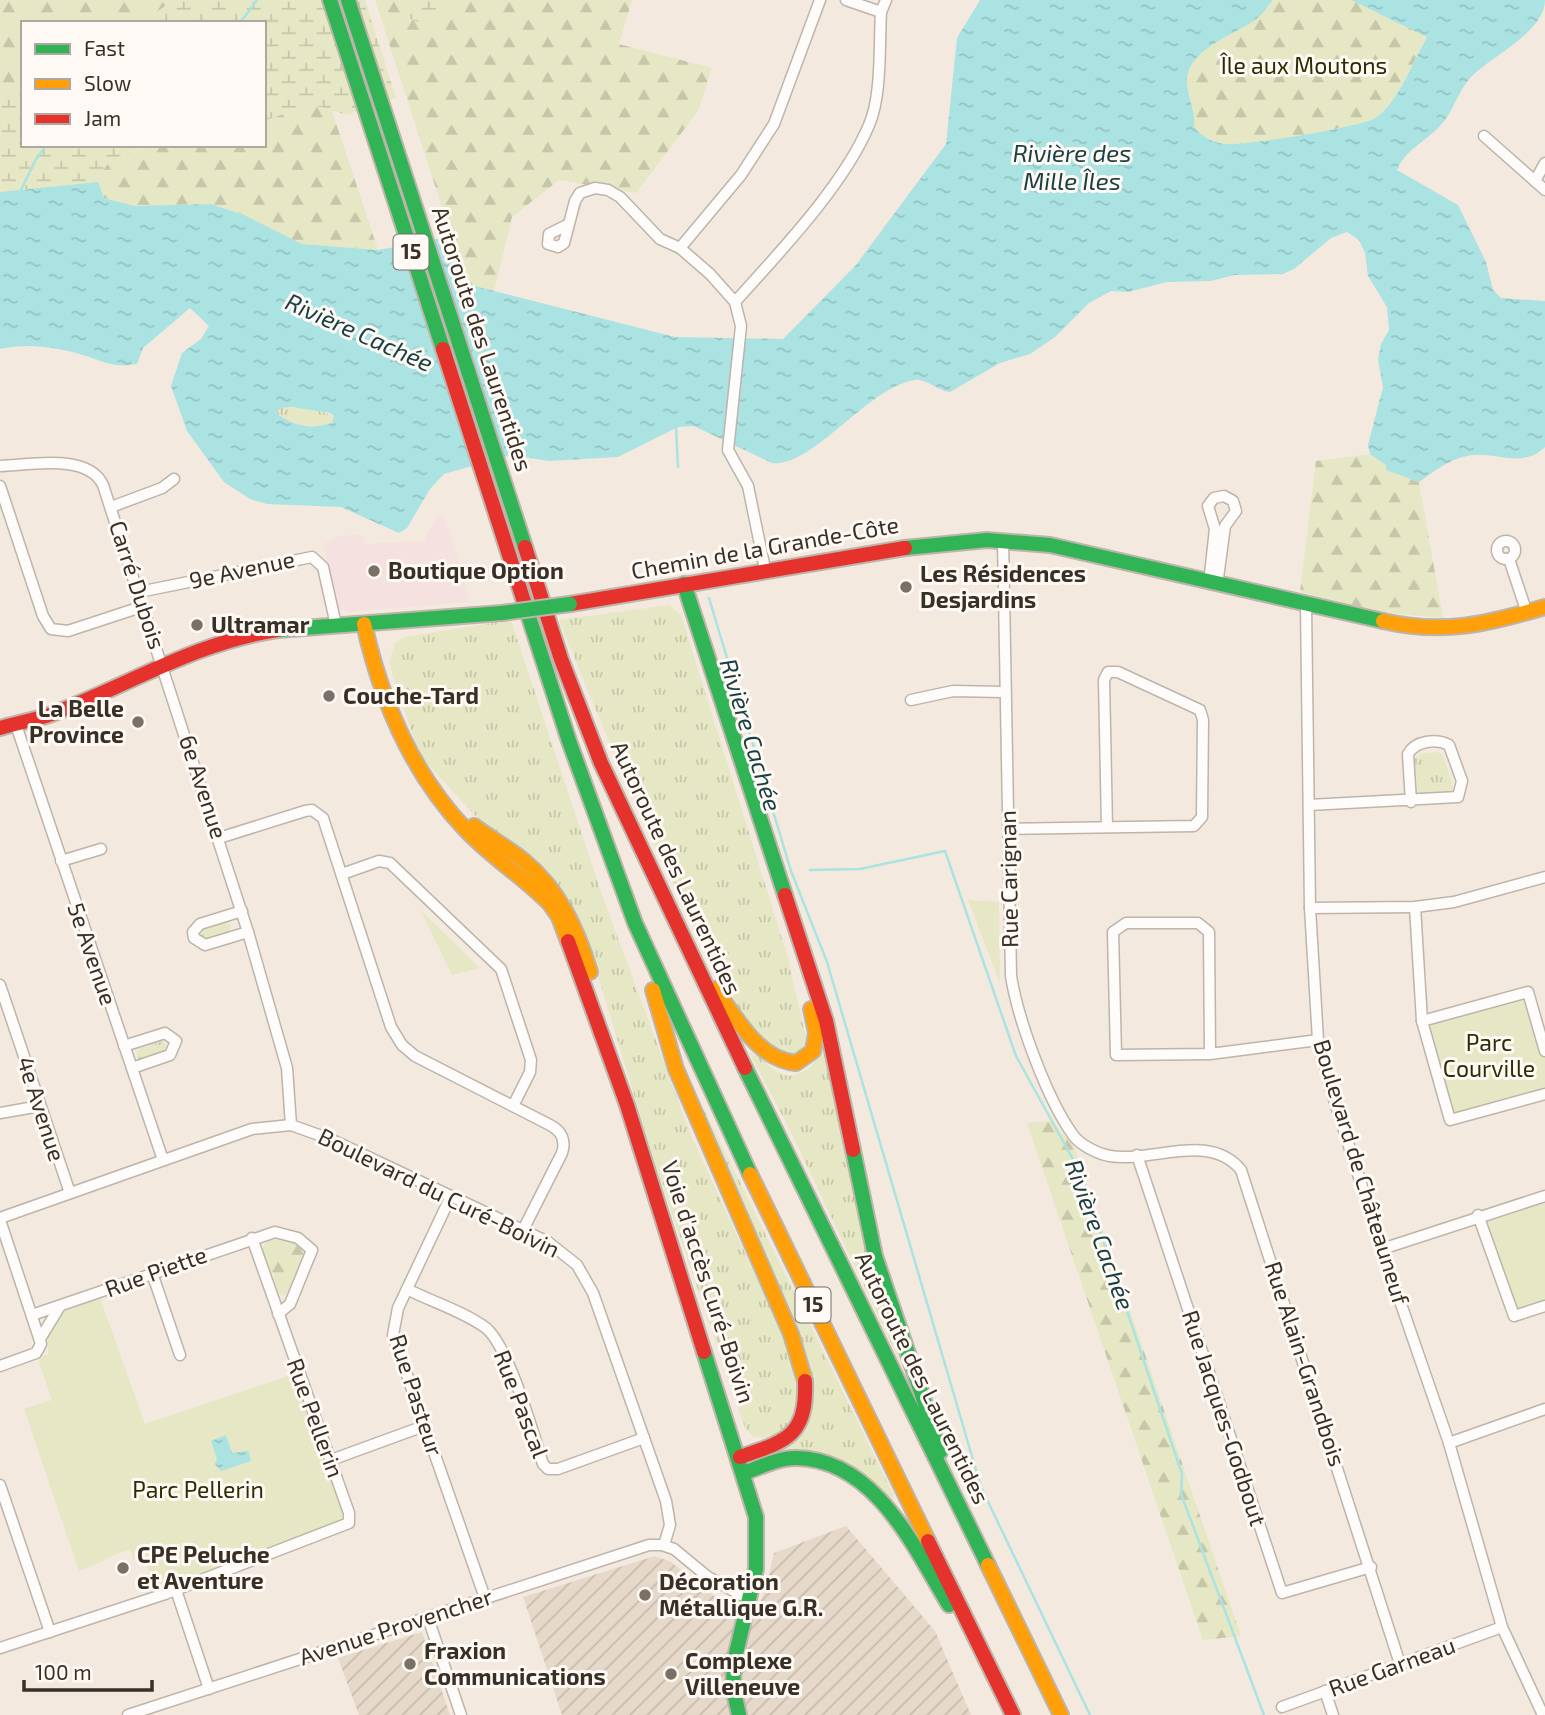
<svg xmlns="http://www.w3.org/2000/svg" width="1545" height="1715" font-family="'Exo 2',sans-serif">
	<style>
		.commercial { fill: #f5e1df }
		.industrial { fill: url(#industrial-furrows) }
		.grass { fill: url(#grass-tufts) }
		.forest { fill: url(#forest-firs) }
		.wetland { fill: url(#wetland-marsh) }
		.green { fill: #e6e7c4 }
		.water { fill: url(#water-ripples); fill-rule: evenodd }
		.lines { fill: none; stroke-linecap: round; stroke-linejoin: round }
		.stream { stroke: #aae3e2; stroke-width: 2.5 }
		.street-casing { stroke: #bdb4aa; stroke-width: 13 }
		.fast-casing { stroke: #bdb4aa; stroke-width: 18 }
		.slow-casing { stroke: #bdb4aa; stroke-width: 18 }
		.jam-casing { stroke: #bdb4aa; stroke-width: 18 }
		.street { stroke: #fdfcfa; stroke-width: 10 }
		.fast { stroke: #30b455; stroke-width: 14 }
		.slow { stroke: #ff9f0a; stroke-width: 14 }
		.jam { stroke: #e5322d; stroke-width: 14 }
		.fast-bridge-casing { stroke: #bdb4aa; stroke-width: 18; stroke-linecap: butt }
		.fast-bridge { stroke: #30b455; stroke-width: 14 }
		.poi-dot { fill: #7a7066; stroke: #fef9f4; stroke-width: 2.5 }
		.labels { text-anchor: middle; stroke-width: 6; stroke-linejoin: round; paint-order: stroke }
		.shield { fill: #fef9f4; stroke: #736c63; stroke-width: 2 }
		.shield-label { font-size: 21px; font-weight: bold; fill: #382f25 }
		.park-label { font-size: 23px; fill: #282f00; stroke: #fef9f4 }
		.street-label { font-size: 23px; fill: #382f25; stroke: #fef9f4 }
		.poi-label { font-size: 23px; font-weight: bold; fill: #382f25; stroke: #fef9f4; text-anchor: start }
		.water-label { font-size: 24px; font-style: italic; fill: #184042; stroke: #fef9f4 }
	</style>
	<defs>
		<pattern id="industrial-furrows" width="10" height="10" patternUnits="userSpaceOnUse" patternTransform="scale(1.75)"><rect width="10" height="10" fill="#e6d9ca"/><path d="M-1 1l2-2M0 10L10 0M9 11l2-2" fill="none" stroke="#c6bbad"/></pattern>
		<pattern id="grass-tufts" width="24" height="20" patternUnits="userSpaceOnUse" patternTransform="scale(1.75)"><rect width="24" height="20" fill="#e6e7c4"/><path d="M3 7l-1-3M5 7V3M7 7l1-3M15 17l-1-3M17 17v-4M19 17l1-3" fill="none" stroke="#c6c6a8"/></pattern>
		<pattern id="forest-firs" width="22" height="20" patternUnits="userSpaceOnUse" patternTransform="scale(1.75)"><rect width="22" height="20" fill="#e6e7c4"/><path d="M5 1l3.5 6h-7zM16 11l3.5 6h-7z" fill="#c6c6a8"/></pattern>
		<pattern id="wetland-marsh" width="20" height="14" patternUnits="userSpaceOnUse" patternTransform="scale(1.75)"><rect width="20" height="14" fill="#e6e7c4"/><path d="M1 5h8M5 5V1M11 12h8M15 12V8" fill="none" stroke="#c6c6a8"/></pattern>
		<pattern id="water-ripples" width="26" height="14" patternUnits="userSpaceOnUse" patternTransform="scale(1.75)"><rect width="26" height="14" fill="#aae3e2"/><path d="M2 4q2-2 4 0t4 0M15 11q2-2 4 0t4 0" fill="none" stroke="#93c3c2"/></pattern>
	</defs>
	<rect width="100%" height="100%" fill="#f4e9de"/>
	<path class="commercial" d="M439,514L445,517L470,602L349,612L339,609L323,544L335,539L334,536L363,535L364,544L424,541Z"/>
	<g class="industrial">
		<path d="M846,1526L935,1631L971,1715H562L523,1597L655,1556L671,1562L728,1607L754,1617L766,1588L774,1553Z"/>
		<path d="M422,1632L450,1715H359L338,1658Z"/>
	</g>
	<g class="grass">
		<path d="M308,407L334,416L332,423C308,430 296,426 275,413L281,408Z"/>
		<path d="M669,605L681,615L787,955L807,1042L797,1055C787,1054 780,1054 772,1048C747,1030 730,992 715,965C654,854 607,737 559,620Z"/>
		<path d="M511,620L601,892L692,1138L783,1335C794,1369 811,1418 771,1438L754,1437L745,1428L654,1161L597,972L567,900L540,868L481,822L426,762L414,739L389,662L395,643L404,637Z"/>
		<path d="M1438,752L1443,755L1454,790L1450,793L1418,797L1415,759L1420,754Z"/>
		<path d="M224,921L231,925L228,934L210,940L201,937L203,928Z"/>
		<path d="M163,1041L170,1052L140,1061L137,1057L138,1049Z"/>
		<path d="M824,1043L872,1275L904,1362L901,1364L790,1130L749,1052C771,1058 778,1091 811,1067Z"/>
		<path d="M704,1109L894,1496L888,1500L871,1482L782,1454L813,1400L699,1112Z"/>
	</g>
	<g class="forest">
		<path d="M0,0H174L141,23H23V88L0,84Z"/>
		<path d="M375,0H399L408,18L444,8L447,0H632L619,44L712,68L698,111L636,193L559,180L512,217L494,291L467,284Z"/>
		<path d="M1273,0H1351L1427,36C1413,61 1399,101 1375,118C1362,127 1243,146 1226,144C1212,143 1203,137 1194,127C1196,110 1186,95 1187,79C1189,49 1234,35 1255,20C1262,15 1267,7 1273,0Z"/>
		<path d="M310,104L332,111L378,250L301,244L244,215L211,204L134,206L104,198C102,194 98,187 98,182C97,133 233,145 264,145V121Z"/>
		<path d="M1370,454L1387,465V470L1419,482L1443,618L1383,612L1300,592L1316,461Z"/>
		<path d="M1051,1121L1074,1146L1241,1636L1203,1640L1027,1123Z"/>
		<path d="M267,1239L292,1242L305,1252L289,1292L283,1296L278,1292L273,1273H271L262,1249Z"/>
	</g>
	<g class="wetland">
		<path d="M174,0H365L396,98L347,115L310,104L264,121V23H141Z"/>
		<path d="M399,0H447L444,8L423,24L408,18Z"/>
		<path d="M0,84L23,88V145H157C132,150 107,154 98,182L0,192Z"/>
	</g>
	<g class="green">
		<path d="M968,900L999,902L1000,983Z"/>
		<path d="M420,910L480,968L452,975Z"/>
		<path d="M1527,990L1545,1055V1094L1450,1120L1422,1022Z"/>
		<path d="M1545,1195V1306L1514,1316L1479,1216Z"/>
		<path d="M100,1298L145,1424L294,1374L342,1510V1521L157,1591L144,1559L142,1556L131,1560L133,1557L130,1549C110,1555 101,1564 79,1571L24,1409L52,1400L38,1359L48,1354V1331L62,1312Z"/>
	</g>
	<g class="water">
		<path d="M980,0H1273C1267,7 1262,15 1255,20C1234,35 1189,49 1187,79C1186,95 1196,110 1194,127C1203,137 1212,143 1226,144C1243,146 1362,127 1375,118C1399,102 1413,61 1427,37L1351,0H1545C1545,32 1490,57 1471,77C1457,92 1454,112 1439,127C1425,142 1405,150 1397,170L1458,205L1486,262L1493,290L1501,298L1545,301V447C1522,470 1494,450 1467,456C1448,460 1433,472 1419,482L1386,470V465L1370,454L1368,445L1383,387L1378,360L1381,344L1389,330L1387,307L1368,276L1365,253L1359,240L1347,232L1331,238L1294,269L1283,274L1234,275L1211,281L1167,282L1128,292L1111,291L1089,303L1055,337L1030,354L1000,363L950,392C938,391 925,378 915,380C867,387 813,468 772,463L694,426L678,427L618,457L549,461L512,455L444,474L430,489L407,528L399,533L341,507L267,504L250,499L224,482L187,431L171,386L182,353L201,339L209,326L190,308L143,348L137,364C112,368 106,362 83,355C56,347 27,343 0,349V192L98,182L104,198L134,206L211,204L244,215L302,244L378,250L444,238L467,284L675,337L783,339L856,265L946,144L957,38ZM293,407L330,413L334,416L332,423C308,430 296,426 275,413L281,408Z"/>
		<path d="M226,1435L232,1453L248,1451L251,1461L221,1471L215,1464L217,1459L211,1441Z"/>
	</g>
	<g class="lines">
		<g class="stream">
			<path d="M240,23L257,0"/>
			<path d="M21,190L36,159L47,145"/>
			<path d="M676,427L678,467"/>
			<path d="M709,598L791,871L827,962L981,1487L1090,1715"/>
			<path d="M810,870L860,869L945,851L1016,1056L1080,1172L1182,1474L1181,1494L1264,1715"/>
		</g>
		<defs>
			<g id="street">
				<path d="M846,0L881,12"/>
				<path d="M1484,136L1545,190"/>
				<path d="M1535,181L1545,163"/>
				<path d="M569,224L549,234L548,244L558,247L564,243L575,201L580,193L595,188L608,190L620,197L660,239L680,248L710,274L735,302L741,326L728,450L748,486L765,569"/>
				<path d="M680,248L741,175L774,124L820,0"/>
				<path d="M735,302C779,253 844,185 869,125C882,96 879,45 881,12L886,0"/>
				<path d="M0,466C30,465 88,453 103,485L248,932L287,1068L291,1125"/>
				<path d="M0,486L43,616L51,629L68,631L144,606"/>
				<path d="M111,507L162,488L174,479"/>
				<path d="M1003,540L1011,976C1018,1020 1047,1099 1073,1135C1080,1145 1098,1154 1110,1156C1153,1163 1209,1131 1241,1170L1400,1664"/>
				<circle cx="1506" cy="550" r="9"/>
				<path d="M1509,559L1527,613"/>
				<path d="M1209,583L1215,529L1208,506L1214,498L1224,496L1233,501L1236,511L1225,526L1217,585"/>
				<path d="M139,592L312,557L323,567L336,625"/>
				<path d="M1306,605L1310,908L1318,1040L1332,1093L1382,1249L1449,1443L1502,1627L1543,1715"/>
				<path d="M911,700L953,691L1004,692"/>
				<path d="M16,725L163,1160"/>
				<path d="M1309,805L1458,797L1462,781L1449,745C1436,738 1415,741 1408,754L1411,802"/>
				<path d="M1008,829L1194,826L1202,817L1203,720L1200,710L1118,672H1108L1104,680L1107,827"/>
				<path d="M219,838L305,811L312,810L323,818L391,1027L402,1045L415,1056L550,1125C562,1131 566,1141 562,1153L523,1230"/>
				<path d="M61,861L101,849"/>
				<path d="M342,874L379,861L390,863L501,969L531,1060L530,1072L513,1106"/>
				<path d="M1415,907L1422,1021L1450,1120L1545,1094"/>
				<path d="M1310,908L1415,907L1454,902L1545,877"/>
				<path d="M242,911L200,924L193,932L194,938L205,945L248,932"/>
				<path d="M0,985L70,1193"/>
				<path d="M1422,1021L1528,992L1545,1051"/>
				<path d="M124,1046L165,1033L176,1041L170,1055L132,1068"/>
				<path d="M1210,1054L1209,932L1198,923H1126L1113,932L1116,1055L1210,1054L1318,1040"/>
				<path d="M0,1113L40,1106"/>
				<path d="M1137,1155L1282,1593L1371,1567"/>
				<path d="M451,1196L398,1308L393,1335L485,1598"/>
				<path d="M1478,1215L1514,1316L1545,1306"/>
				<path d="M0,1218L252,1129L291,1125L330,1139L548,1242L577,1265L593,1293L666,1501L670,1525L664,1545"/>
				<path d="M0,1220L41,1344L36,1353L0,1366"/>
				<path d="M1382,1249L1545,1196"/>
				<path d="M152,1273L180,1355"/>
				<path d="M407,1289C432,1302 463,1311 486,1328C509,1347 533,1433 543,1464L548,1469H558L644,1438"/>
				<path d="M32,1315L275,1232L298,1238L312,1250L290,1304L278,1314"/>
				<path d="M40,1339L60,1306"/>
				<path d="M1449,1443L1545,1409"/>
				<path d="M331,1460L424,1426"/>
				<path d="M0,1485L50,1632"/>
				<path d="M176,1590L209,1689"/>
				<path d="M428,1618L461,1715"/>
				<path d="M0,1648L165,1594L349,1523V1513L252,1238"/>
				<path d="M1325,1691L1333,1715"/>
				<path d="M1282,1707L1502,1627"/>
				<path d="M128,1715L649,1545H662L674,1549L708,1577L749,1599"/>
			</g>
			<g id="fast">
				<path d="M330,0L443,349"/>
				<path d="M348,0L525,547"/>
				<path d="M905,548L987,540L1050,545L1383,621"/>
				<path d="M684,584L785,895"/>
				<path d="M527,611L569,741L635,923L750,1174"/>
				<path d="M277,630L502,613"/>
				<path d="M745,1068L988,1565"/>
				<path d="M853,1150L875,1256L941,1451"/>
				<path d="M704,1352L756,1517V1569L734,1662L733,1688L739,1715"/>
				<path d="M744,1473C760,1467 778,1458 796,1458C875,1459 914,1547 949,1605"/>
			</g>
			<g id="slow">
				<path d="M1383,621C1444,635 1487,624 1545,607"/>
				<path d="M364,624C381,700 411,772 465,829C491,857 524,877 550,904L559,917L568,941"/>
				<path d="M474,826C490,838 508,848 524,861C559,890 577,929 590,972"/>
				<path d="M715,989C736,1017 758,1060 796,1063L813,1051L816,1033L811,1009"/>
				<path d="M653,990L676,1069L791,1334L805,1381"/>
				<path d="M750,1174L928,1541"/>
				<path d="M988,1565L1061,1715"/>
			</g>
			<g id="jam">
				<path d="M443,349L527,611"/>
				<path d="M525,547L561,659L601,763L745,1068"/>
				<path d="M570,604L905,548"/>
				<path d="M0,728C17,723 35,720 52,714C129,685 194,643 277,630"/>
				<path d="M785,895L826,1021L853,1150"/>
				<path d="M568,941L627,1105L704,1352"/>
				<path d="M740,1457C787,1441 807,1436 805,1381"/>
				<path d="M928,1541L1013,1715"/>
			</g>
		</defs>
		<use href="#street" class="street-casing"/>
		<use href="#fast" class="fast-casing"/>
		<use href="#slow" class="slow-casing"/>
		<use href="#jam" class="jam-casing"/>
		<use href="#street" class="street"/>
		<use href="#fast" class="fast"/>
		<use href="#slow" class="slow"/>
		<use href="#jam" class="jam"/>
		<defs>
			<path id="fast-bridge" d="M502,613L570,604"/>
		</defs>
		<use href="#fast-bridge" class="fast-bridge-casing"/>
		<use href="#fast-bridge" class="fast-bridge"/>
	</g>
	<g class="poi-dot">
		<circle cx="374" cy="571" r="7"/>
		<circle cx="906" cy="587" r="7"/>
		<circle cx="197" cy="625" r="7"/>
		<circle cx="329" cy="696" r="7"/>
		<circle cx="138" cy="722" r="7"/>
		<circle cx="123" cy="1568" r="7"/>
		<circle cx="645" cy="1595" r="7"/>
		<circle cx="410" cy="1664" r="7"/>
		<circle cx="671" cy="1674" r="7"/>
	</g>
	<g class="labels">
		<g class="shield">
			<rect x="393.5" y="234.5" width="35" height="35" rx="5"/>
			<rect x="795.5" y="1287.5" width="35" height="35" rx="5"/>
		</g>
		<g class="shield-label">
			<text x="411" y="259">15</text>
			<text x="813" y="1312">15</text>
		</g>
		<g class="park-label">
			<text x="1304" y="74">Île aux Moutons</text>
			<text x="1489" y="1051">Parc<tspan x="1489" dy="26">Courville</tspan></text>
			<text x="198" y="1498">Parc Pellerin</text>
		</g>
		<g class="street-label">
			<text transform="translate(482 339) rotate(72)" y="8">Autoroute des Laurentides</text>
			<text transform="translate(765 548) rotate(-10)" y="8">Chemin de la Grande-Côte</text>
			<text transform="translate(242 570) rotate(-12)" y="8">9e Avenue</text>
			<text transform="translate(137 585) rotate(72)" y="8">Carré Dubois</text>
			<text transform="translate(203 787) rotate(72)" y="8">6e Avenue</text>
			<text transform="translate(676 868) rotate(65)" y="8">Autoroute des Laurentides</text>
			<text transform="translate(1009 879) rotate(-91)" y="8">Rue Carignan</text>
			<text transform="translate(92 954) rotate(71)" y="8">5e Avenue</text>
			<text transform="translate(41 1109) rotate(72)" y="8">4e Avenue</text>
			<text transform="translate(1361 1172) rotate(73)" y="8">Boulevard de Châteauneuf</text>
			<text transform="translate(439 1193) rotate(26)" y="8">Boulevard du Curé-Boivin</text>
			<text transform="translate(156 1272) rotate(-20)" y="8">Rue Piette</text>
			<text transform="translate(708 1282) rotate(72)" y="8">Voie d'accès Curé-Boivin</text>
			<text transform="translate(1305 1364) rotate(72)" y="8">Rue Alain-Grandbois</text>
			<text transform="translate(922 1378) rotate(64)" y="8">Autoroute des Laurentides</text>
			<text transform="translate(416 1395) rotate(72)" y="8">Rue Pasteur</text>
			<text transform="translate(521 1404) rotate(69)" y="8">Rue Pascal</text>
			<text transform="translate(315 1418) rotate(70)" y="8">Rue Pellerin</text>
			<text transform="translate(1224 1418) rotate(72)" y="8">Rue Jacques-Godbout</text>
			<text transform="translate(396 1627) rotate(-18)" y="8">Avenue Provencher</text>
			<text transform="translate(1392 1667) rotate(-20)" y="8">Rue Garneau</text>
		</g>
		<g class="poi-label">
			<text x="388" y="579">Boutique Option</text>
			<text x="920" y="582">Les Résidences<tspan x="920" dy="26">Desjardins</tspan></text>
			<text x="211" y="633">Ultramar</text>
			<text x="343" y="704">Couche-Tard</text>
			<text x="124" y="717" text-anchor="end">La Belle<tspan x="124" dy="26">Province</tspan></text>
			<text x="137" y="1563">CPE Peluche<tspan x="137" dy="26">et Aventure</tspan></text>
			<text x="659" y="1590">Décoration<tspan x="659" dy="26">Métallique G.R.</tspan></text>
			<text x="424" y="1659">Fraxion<tspan x="424" dy="26">Communications</tspan></text>
			<text x="685" y="1669">Complexe<tspan x="685" dy="26">Villeneuve</tspan></text>
		</g>
		<g class="water-label">
			<text x="1072" y="162">Rivière des<tspan x="1072" dy="28">Mille Îles</tspan></text>
			<text transform="translate(359 333) rotate(24)" y="8">Rivière Cachée</text>
			<text transform="translate(750 735) rotate(73)" y="8">Rivière Cachée</text>
			<text transform="translate(1099 1235) rotate(70)" y="8">Rivière Cachée</text>
		</g>
	</g>
	<rect x="21" y="21" width="245" height="126" fill="#fef9f4" stroke="#afa8a1" stroke-width="2"/>
	<rect x="35" y="44" width="35" height="10" fill="#30b455" stroke="#afa8a1" stroke-width="2"/>
	<text x="84" y="56" font-size="21" fill="#382f25">Fast</text>
	<rect x="35" y="79" width="35" height="10" fill="#ff9f0a" stroke="#afa8a1" stroke-width="2"/>
	<text x="84" y="91" font-size="21" fill="#382f25">Slow</text>
	<rect x="35" y="114" width="35" height="10" fill="#e5322d" stroke="#afa8a1" stroke-width="2"/>
	<text x="84" y="126" font-size="21" fill="#382f25">Jam</text>
	<path d="M24 1680v10h128v-10" fill="none" stroke="#382f25" stroke-width="3.5"/>
	<text x="35" y="1680" font-size="21" fill="#382f25" stroke="#fef9f4" stroke-width="5" paint-order="stroke">100 m</text>
</svg>
